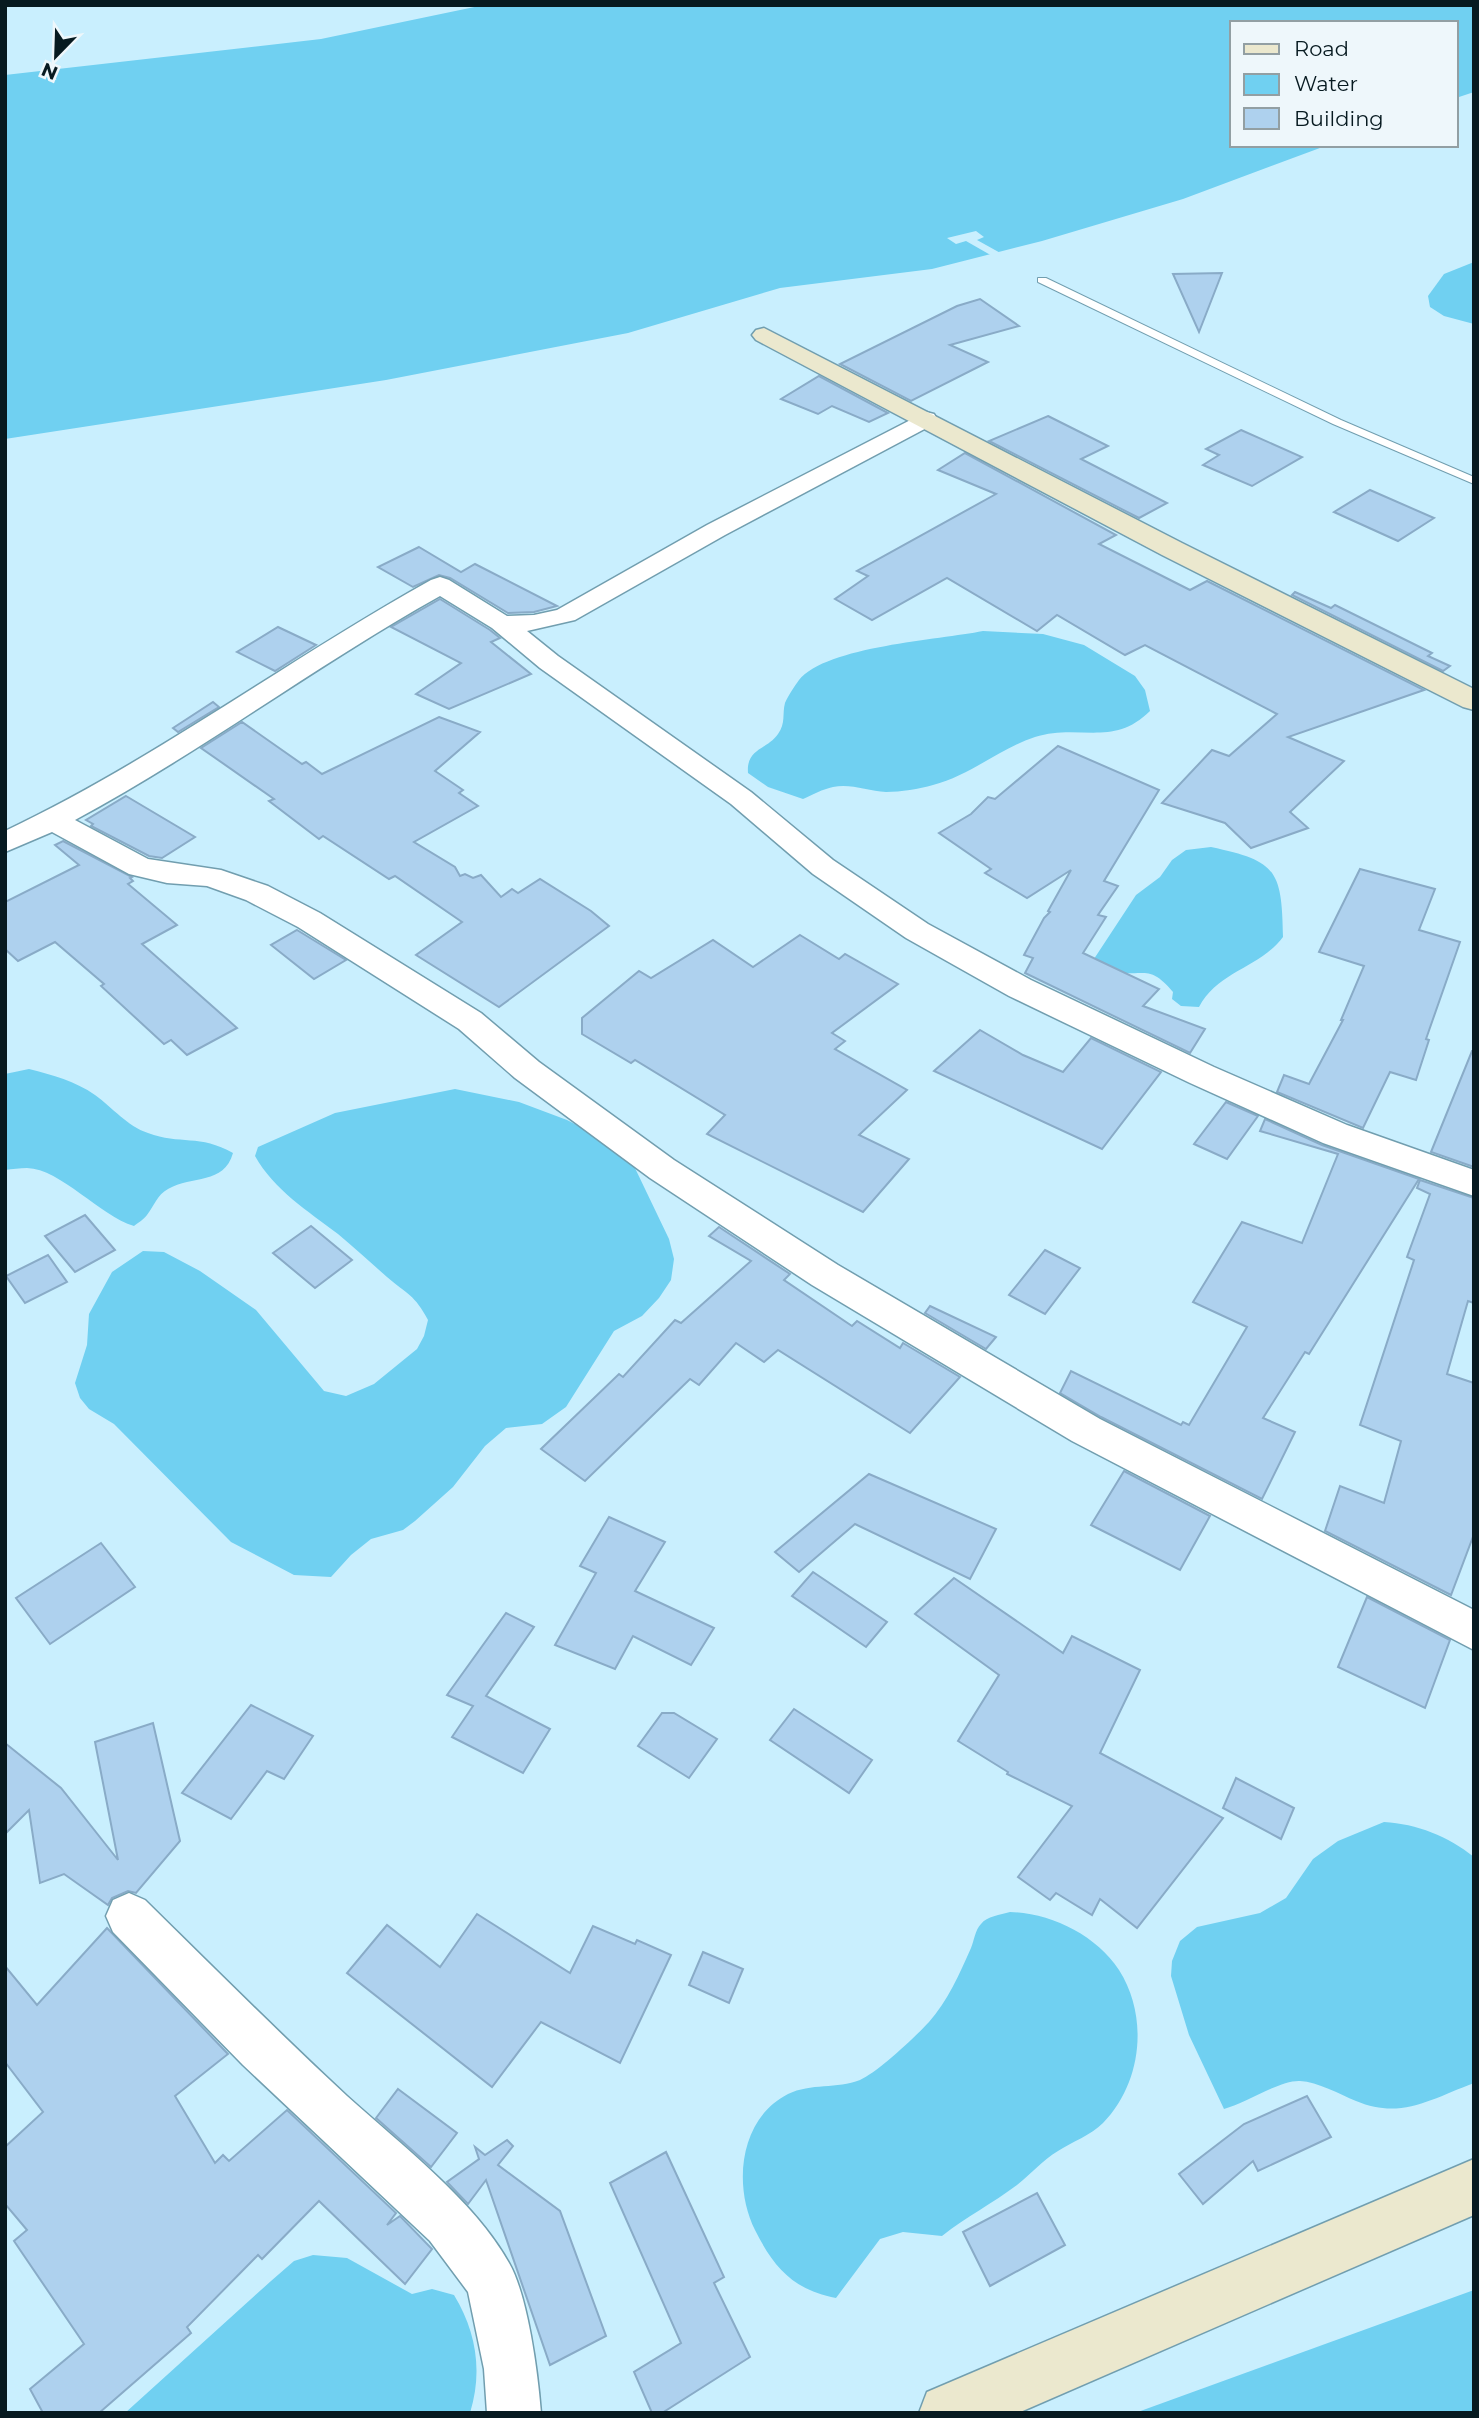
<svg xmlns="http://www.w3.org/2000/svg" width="1479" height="2418" font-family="Montserrat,sans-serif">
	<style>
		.water { fill: #70d0f1 }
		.pier { fill: #c9effe }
		.building { fill: #aed1ee; stroke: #89abc7; stroke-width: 2 }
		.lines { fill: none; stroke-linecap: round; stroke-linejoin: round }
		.lane-casing { stroke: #719eaf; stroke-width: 2 }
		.street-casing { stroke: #719eaf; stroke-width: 3 }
		.secondary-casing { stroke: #719eaf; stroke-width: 3 }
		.lane { fill: #fff; fill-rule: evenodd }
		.street { fill: #fff; fill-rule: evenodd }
		.secondary { fill: #ebe8ce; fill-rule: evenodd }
	</style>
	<rect width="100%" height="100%" fill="#c9effe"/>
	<g class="water">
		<path d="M484,5H1474V92L1456,98V23H1232V145H1328L1183,199L1042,241L932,269L780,288L628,333L386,380L5,439V75L321,39Z"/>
		<path d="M1474,262V324L1444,316L1430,307L1428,296L1444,274Z"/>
		<path d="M983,631L1043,634L1084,645L1135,676L1145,690L1150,711C1113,748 1078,723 1035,737C999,749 969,776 933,785C919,789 901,792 886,792C868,791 850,783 833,787C823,789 812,795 803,799L768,787L748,773C746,748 767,750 778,734C786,723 782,714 785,703C788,696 794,687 799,680C827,646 939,640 983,631Z"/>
		<path d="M1211,847C1276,861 1282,869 1283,937C1260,968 1218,971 1199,1007L1181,1006L1172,999L1173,992C1151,966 1146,975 1118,973C1109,972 1099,968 1090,965L1136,895L1160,877L1172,860L1186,850Z"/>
		<path d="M29,1069C53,1075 75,1081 95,1095C113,1108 127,1126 148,1133C180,1145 200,1134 233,1153C224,1185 192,1175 168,1189C157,1195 154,1206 147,1215C144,1219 138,1223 134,1226C100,1216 61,1169 27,1168C20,1168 12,1169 5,1170V1074Z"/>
		<path d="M455,1089L519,1102L567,1120L598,1136L634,1166L669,1239L674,1259L671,1280L659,1298L642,1316L614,1331L566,1407L542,1424L506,1428L485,1446L453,1487L415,1521L403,1530L371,1539L351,1555L331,1577L294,1575L231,1542L114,1424L89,1409L80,1398L75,1383L87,1345L89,1314L112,1272L143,1251L164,1252L200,1271L256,1310L324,1391L346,1396L374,1384L417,1349L424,1336L428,1320C415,1295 407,1294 387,1277C371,1263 355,1248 338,1234C308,1211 274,1190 255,1156L258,1147L335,1113Z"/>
		<path d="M1384,1822C1417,1824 1448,1836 1474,1857V2083C1431,2099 1401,2120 1356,2101C1339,2094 1318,2082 1300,2081C1280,2080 1246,2103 1224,2109L1189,2035L1171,1976L1172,1961L1180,1941L1197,1927L1260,1913L1286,1898L1313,1859L1338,1841Z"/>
		<path d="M1010,1912C1051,1913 1096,1935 1119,1970C1149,2017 1142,2083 1103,2123C1091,2135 1072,2142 1058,2151C1043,2160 1031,2174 1017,2185C993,2203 966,2217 942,2236L903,2232L880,2239L836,2298C794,2290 774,2268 755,2230C733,2186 739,2119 788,2094C811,2083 837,2089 860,2080C878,2072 915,2037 929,2022C947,2002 960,1973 971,1948C974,1941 975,1930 981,1924C987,1916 1000,1915 1010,1912Z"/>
		<path d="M313,2255L347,2258L412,2294L432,2289L454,2295C476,2331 483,2371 470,2413H125L271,2281L294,2261Z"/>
		<path d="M1474,2290V2413H1135Z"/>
	</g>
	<path class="pier" d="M976,231L984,237L977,240L1004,255L994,257L966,241L956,244L947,238Z"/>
	<g class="building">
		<path d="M1222,273L1199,332L1173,274Z"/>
		<path d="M980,299L1019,326L950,345L988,362L911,401L840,364L957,306Z"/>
		<path d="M819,376L888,413L869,422L832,406L818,414L781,399Z"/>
		<path d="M1048,416L1108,446L1081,459L1167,503L1139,518L989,441Z"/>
		<path d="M1241,430L1302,457L1252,486L1203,465L1219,455L1206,449Z"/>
		<path d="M965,453L1116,535L1099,544L1190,590L1207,581L1424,690L1288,737L1344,761L1290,812L1308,828L1251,848L1225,823L1162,803L1212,750L1229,756L1277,714L1145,645L1125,655L1057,615L1037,631L947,578L872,620L835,599L868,576L857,571L996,494L938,470Z"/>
		<path d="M1370,490L1434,518L1398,541L1334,512Z"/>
		<path d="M419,547L461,572L475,564L557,606L534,612L508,613L450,578L439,575L413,587L378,567Z"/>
		<path d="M1295,592L1331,608L1335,605L1432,653L1428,656L1450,666L1443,671L1292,595Z"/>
		<path d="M440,599L490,630L500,638L491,642L531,674L449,709L416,694L461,663L391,627Z"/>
		<path d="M278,627L316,645L275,671L237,652Z"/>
		<path d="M213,702L219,707L178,732L173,728Z"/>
		<path d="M439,717L480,732L435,771L463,790L459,793L478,806L414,842L455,867L460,876L465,874L473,878L481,875L501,897L512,889L518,893L540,879L591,911L609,926L499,1007L416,955L462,922L395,876L389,879L323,836L319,839L269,801L274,799L201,748L242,722L302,764L306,762L322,774Z"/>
		<path d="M1058,746L1159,790L1104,881L1118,886L1098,915L1106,917L1083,953L1159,989L1143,1006L1205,1029L1190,1053L1025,973L1033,958L1024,955L1044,918L1050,912L1048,911L1071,870L1027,898L985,873L991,869L939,833L971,814L988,797L995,799Z"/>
		<path d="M126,796L195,837L162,858L149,856L91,826L93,824L86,820Z"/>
		<path d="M63,841L132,877L130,878L133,881L128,884L177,925L142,944L237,1028L187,1055L171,1040L164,1044L101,986L104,984L55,942L18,961L5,949V902L79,865L55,845Z"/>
		<path d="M1360,869L1435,889L1419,930L1460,942L1426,1039L1429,1040L1416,1080L1390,1072L1363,1128L1277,1092L1284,1075L1309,1084L1343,1020H1341L1364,966L1319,952Z"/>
		<path d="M297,930L346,960L314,979L271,945Z"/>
		<path d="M800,935L839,959L845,954L898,984L832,1033L845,1041L835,1049L907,1090L859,1135L909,1159L863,1212L707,1134L725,1115L635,1060L631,1063L582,1034V1018L639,971L651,978L713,940L753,967Z"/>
		<path d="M980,1030L1023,1055L1063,1072L1091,1038L1161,1072L1102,1149L934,1071Z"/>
		<path d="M1472,1051H1474V1167L1431,1152Z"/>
		<path d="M1226,1102L1258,1116L1227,1159L1194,1144Z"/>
		<path d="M1265,1119L1322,1145L1419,1179L1309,1354L1305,1352L1263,1418L1295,1432L1262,1499L1101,1417L1060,1393L1071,1371L1181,1425L1183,1422L1189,1425L1247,1327L1193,1302L1242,1222L1302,1243L1338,1154L1260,1131Z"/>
		<path d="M1420,1180L1474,1198V1303L1468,1301L1447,1374L1474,1383V1534L1451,1595L1325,1531L1340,1486L1384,1503L1401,1441L1360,1425L1414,1260L1407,1257L1430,1194L1417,1188Z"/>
		<path d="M85,1215L115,1250L75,1272L45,1236Z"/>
		<path d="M311,1226L352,1260L315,1288L273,1253Z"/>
		<path d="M719,1227L790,1274L784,1280L852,1326L857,1321L900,1348L903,1343L960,1377L910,1433L778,1350L764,1362L736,1343L699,1385L690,1379L585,1481L541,1449L619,1374L623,1377L675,1320L681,1323L751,1261L709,1236Z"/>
		<path d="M1045,1250L1080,1268L1045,1314L1009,1295Z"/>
		<path d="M48,1255L67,1282L25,1303L6,1276Z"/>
		<path d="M930,1306L996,1337L986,1349L925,1313Z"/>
		<path d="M1124,1471L1210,1516L1180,1570L1091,1525Z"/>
		<path d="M869,1474L996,1529L970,1579L855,1524L799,1572L775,1552Z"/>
		<path d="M609,1517L665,1542L635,1591L714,1628L691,1665L633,1636L615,1669L555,1645L596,1573L580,1566Z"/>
		<path d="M101,1543L135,1587L50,1644L16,1598Z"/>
		<path d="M813,1572L887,1622L866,1647L792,1596Z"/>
		<path d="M954,1578L1063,1653L1072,1636L1140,1670L1100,1753L1223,1818L1137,1928L1100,1899L1092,1915L1056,1893L1050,1900L1018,1877L1072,1806L1007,1774L1008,1772L958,1741L999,1675L915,1614Z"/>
		<path d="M1367,1597L1450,1640L1425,1708L1338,1667Z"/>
		<path d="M506,1613L534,1627L486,1696L550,1729L523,1773L452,1737L473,1706L447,1695Z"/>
		<path d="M251,1705L313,1736L284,1779L267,1771L231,1819L182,1793Z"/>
		<path d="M794,1709L872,1760L849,1793L770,1740Z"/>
		<path d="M662,1713H674L717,1739L689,1778L638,1746Z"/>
		<path d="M153,1723L180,1841L136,1893L128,1891L112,1898L108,1905L64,1874L40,1883L29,1810L5,1834V1743L61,1788L118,1860L95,1742Z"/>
		<path d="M1236,1778L1294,1808L1281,1839L1223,1808Z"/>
		<path d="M477,1914L570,1973L593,1926L635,1944L637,1940L671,1955L620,2063L541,2022L492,2087L347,1973L387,1925L440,1967Z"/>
		<path d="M107,1928L228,2054L175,2096L215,2163L223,2155L229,2161L287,2110L396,2213L387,2225L400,2216L432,2249L405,2284L319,2201L262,2259L258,2255L187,2327L191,2333L99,2413H43L30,2389L84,2344L14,2241L27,2230L5,2204V2147L43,2112L5,2062V1966L37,2005Z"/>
		<path d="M703,1952L743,1969L729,2003L689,1985Z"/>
		<path d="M398,2089L457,2133L431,2167L376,2118Z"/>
		<path d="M1307,2096L1331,2137L1258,2171L1253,2161L1203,2204L1179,2174L1244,2124Z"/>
		<path d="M507,2140L513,2146L498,2165L560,2211L606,2336L550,2365L486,2180L468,2204L447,2182L479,2159L475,2147L485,2155Z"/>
		<path d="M666,2152L724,2277L714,2283L750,2357L662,2413H652L634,2372L681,2343L610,2183Z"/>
		<path d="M1037,2193L1065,2245L990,2286L963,2232Z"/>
	</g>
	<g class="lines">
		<defs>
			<path id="lane" d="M1038,278H1046L1341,420L1474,477V484L1333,424L1038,282Z"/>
			<g id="street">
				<path d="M926,412L934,414L937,419L934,424L725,535L575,620L527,631L558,656L751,792L833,860L928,924L1031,980L1214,1067L1347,1125L1474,1170V1196L1323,1143L1190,1083L1009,996L906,938L813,874L731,804L540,668L492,628L440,596C315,666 201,752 75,820L148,859L221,870L268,886L320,913L481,1013L539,1062L674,1160L838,1265L1100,1419L1474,1610V1650L1072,1441L812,1285L650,1178L515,1078L459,1029L298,927L246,900L207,886L167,883L129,874L52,832L5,852V831C155,760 287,660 431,580L440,577L449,580L507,616L534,615L557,610L707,525Z"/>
				<path d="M129,1893L145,1900C212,1966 278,2032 347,2096C400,2144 474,2200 509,2263C528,2296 538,2374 541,2413H487L484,2369L468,2292L430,2241L243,2065L113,1932L106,1916L113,1900Z"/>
			</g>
			<g id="secondary">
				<path d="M764,328L1182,543L1474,689V710L1463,707L1162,555L756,340L752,335L756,330Z"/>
				<path d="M1474,2159V2215L1018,2413H919L927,2392Z"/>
			</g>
		</defs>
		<use href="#lane" class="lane-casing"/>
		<use href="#street" class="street-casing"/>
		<use href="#secondary" class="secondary-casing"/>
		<use href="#lane" class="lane"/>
		<use href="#street" class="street"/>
		<use href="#secondary" class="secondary"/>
	</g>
	<rect width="1479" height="2418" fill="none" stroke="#071a20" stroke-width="14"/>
	<rect x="1230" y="21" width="228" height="126" fill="#eef7fb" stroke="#929fa3" stroke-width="2"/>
	<rect x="1244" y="44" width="35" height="10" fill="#ebe8ce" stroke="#929fa3" stroke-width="2"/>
	<text x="1294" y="56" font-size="21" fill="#071a20">Road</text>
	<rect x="1244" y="74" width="35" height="21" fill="#70d0f1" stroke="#929fa3" stroke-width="2"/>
	<text x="1294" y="91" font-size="21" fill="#071a20">Water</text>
	<rect x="1244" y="108" width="35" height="21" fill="#aed1ee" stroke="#929fa3" stroke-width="2"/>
	<text x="1294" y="126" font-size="21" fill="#071a20">Building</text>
	<g transform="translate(56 56) rotate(203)" stroke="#eef7fb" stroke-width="5" paint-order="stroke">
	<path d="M0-5L12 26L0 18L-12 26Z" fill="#071a20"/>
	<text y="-10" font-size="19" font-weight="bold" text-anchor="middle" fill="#071a20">N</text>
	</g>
</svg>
